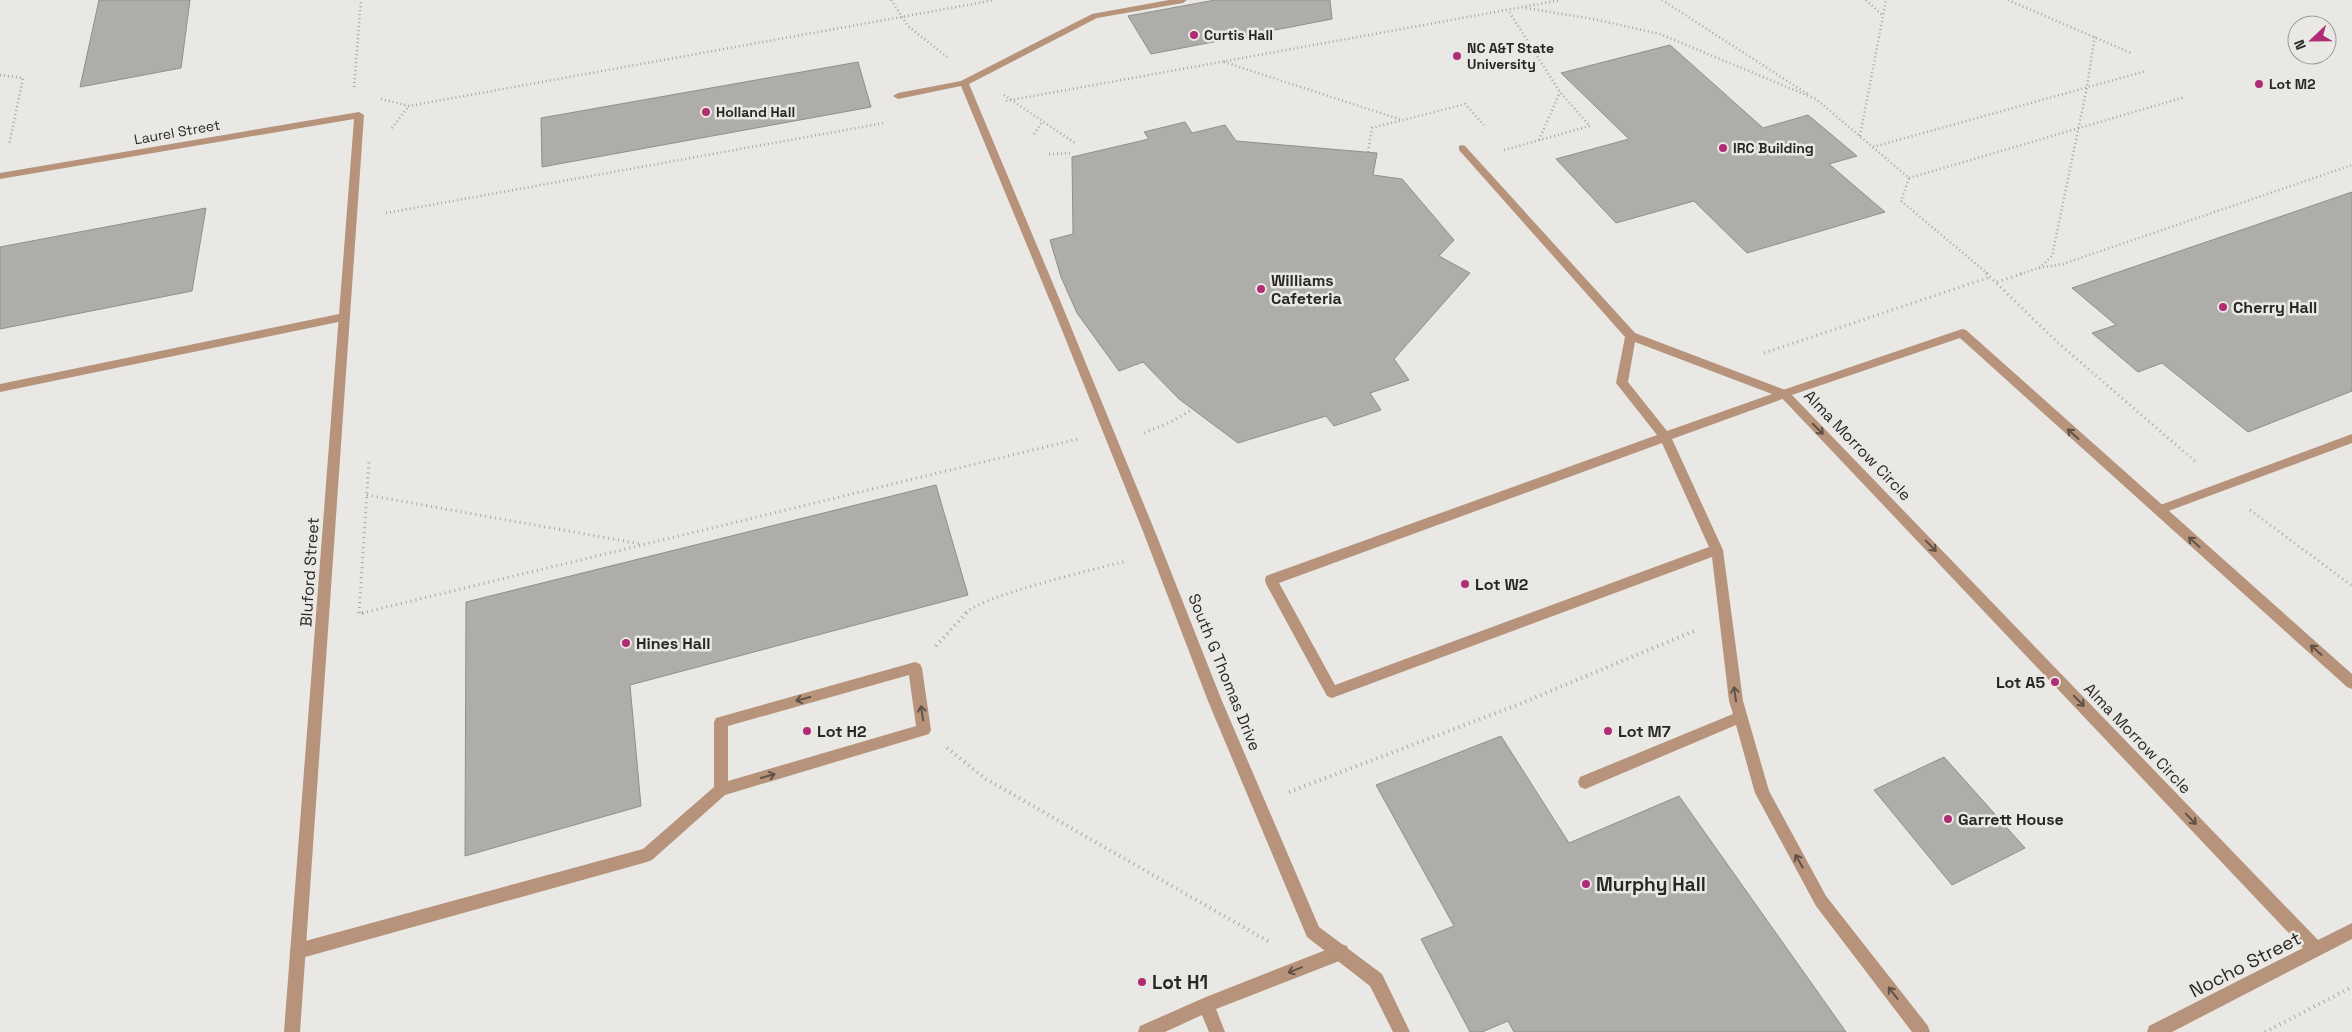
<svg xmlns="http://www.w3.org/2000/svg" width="2352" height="1032" font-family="'Space Grotesk',sans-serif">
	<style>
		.building { fill: #aeada9; stroke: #908f8b }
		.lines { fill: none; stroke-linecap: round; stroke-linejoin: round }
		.path-far2 { stroke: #a7a6a3; stroke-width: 2.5; stroke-dasharray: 1 3; stroke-linecap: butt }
		.path-far1 { stroke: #a7a6a3; stroke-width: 3; stroke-dasharray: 1 4; stroke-linecap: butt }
		.path { stroke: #a7a6a3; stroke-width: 4; stroke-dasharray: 1 4.5; stroke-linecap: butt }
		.service { fill: #b6937a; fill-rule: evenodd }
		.minor { fill: #b6937a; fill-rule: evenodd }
		.oneway { stroke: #605247 }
		.poi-dot { fill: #b02c74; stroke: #e9e8e4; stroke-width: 2 }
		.labels { text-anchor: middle; stroke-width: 5; stroke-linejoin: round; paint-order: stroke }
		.far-poi-label { font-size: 14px; font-weight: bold; fill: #272725; stroke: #e9e8e4; text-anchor: start }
		.far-street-label { font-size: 14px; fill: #272725; stroke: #e9e8e4 }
		.poi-label { font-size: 16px; font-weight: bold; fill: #272725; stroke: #e9e8e4; text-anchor: start }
		.street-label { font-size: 16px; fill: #272725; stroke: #e9e8e4 }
		.near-poi-label { font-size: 19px; font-weight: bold; fill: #272725; stroke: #e9e8e4; text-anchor: start }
		.near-street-label { font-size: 19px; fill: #272725; stroke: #e9e8e4 }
	</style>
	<rect width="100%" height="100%" fill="#e9e8e4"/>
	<g class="building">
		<path d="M99,0H190L181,68L80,87Z"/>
		<path d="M1215,0H1330L1332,19L1151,54L1128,16Z"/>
		<path d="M1670,45L1763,128L1808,115L1857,156L1829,164L1885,212L1747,253L1694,201L1616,223L1556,159L1629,139L1561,73Z"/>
		<path d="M858,62L871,107L542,167L541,118Z"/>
		<path d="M1185,122L1192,133L1225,125L1236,141L1377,153L1373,175L1402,179L1454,240L1439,256L1470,273L1394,359L1409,380L1370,393L1381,410L1334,426L1326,416L1238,443L1179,399L1143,362L1119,371L1077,313L1061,277L1050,240L1073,234L1072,157L1149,139L1144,132Z"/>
		<path d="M2352,192V391L2248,432L2162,363L2138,372L2092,333L2116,325L2072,288Z"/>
		<path d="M206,208L192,291L0,329V247Z"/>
		<path d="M936,485L968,595L630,685L641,806L465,856L466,602Z"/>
		<path d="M1501,736L1569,843L1679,796L1846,1032H1514L1508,1021L1482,1032H1470L1421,939L1454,926L1376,785Z"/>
		<path d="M1944,757L2025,848L1952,885L1874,790Z"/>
	</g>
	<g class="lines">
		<g class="path-far2">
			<path d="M891,0L908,26L947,57"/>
			<path d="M1662,0L1809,95"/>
			<path d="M1866,0L1882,15"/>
			<path d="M2008,0L2131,53"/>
			<path d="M1526,8L1593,19L1660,34L1816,99L1909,178L1901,201L1988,274"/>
			<path d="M1224,62L1402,120"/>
			<path d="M0,75L23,78L9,145"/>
			<path d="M354,87L361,0"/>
			<path d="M1004,95L1075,143"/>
			<path d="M381,99L409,106L995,0"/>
			<path d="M1006,101L1561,0"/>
			<path d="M392,128L409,106"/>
			<path d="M1034,134L1043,121"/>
			<path d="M1860,136L1886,0"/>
			<path d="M1539,140L1560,92"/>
			<path d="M1873,147L2146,71"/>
			<path d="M1504,150L1590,126L1560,92L1508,10"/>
			<path d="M1368,152L1372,128L1465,104L1484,125"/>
			<path d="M1049,154L1073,153"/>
			<path d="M1909,178L2185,97"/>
			<path d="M386,213L884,123"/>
			<path d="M2039,268L2063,264L2352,165"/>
			<path d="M2020,274L2039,268L2052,256L2087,87L2095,34"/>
		</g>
		<g class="path-far1">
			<path d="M1986,273L2056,341L2197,463"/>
			<path d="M1997,282L2024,273"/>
			<path d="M1764,353L1990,277"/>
			<path d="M1144,433L1171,422L1193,409"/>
			<path d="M367,495L641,544"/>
			<path d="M2250,510L2352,586"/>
			<path d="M359,613L369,461"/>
			<path d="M362,613L1078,439"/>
			<path d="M966,613C983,595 1096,569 1126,561"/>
		</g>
		<g class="path">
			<path d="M359,612V614L367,612"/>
			<path d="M936,646L967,612"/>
			<path d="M947,748L986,779L1271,943"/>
			<path d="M1289,792L1517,705L1694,631"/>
			<path d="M2265,1032L2352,987"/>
		</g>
		<g class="service">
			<path d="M1169,0H1187L1183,3L1097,18L969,84L1059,298L1058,301H1050L961,86L898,99L893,96L898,93L961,81L1092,14Z"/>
			<path d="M1462,145L1465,146L1635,333L1788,391L1790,394L1788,397L1672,439L1723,550L1743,701L1769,791L1826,896L1928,1026L1930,1032H1912L1816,906L1755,793L1736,725L1590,787L1585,789L1580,787L1578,782L1580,777L1733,714L1729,701L1712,557L1332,698L1327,696L1266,584L1265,580L1266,576L1657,435L1616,383L1625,337L1459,150V146ZM1635,342L1772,394L1667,431L1628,382ZM1662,443L1709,547L1335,685L1279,583Z"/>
			<path d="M344,313L348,314L350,317L348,320L0,392V384Z"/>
			<path d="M2352,434V443L2163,513H2155L2153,510L2155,507Z"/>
			<path d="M915,662L920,664L922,668L931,730L929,734L725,795L652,860L647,862L298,959L292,957L290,951L292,945L298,943L643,849L714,787V722L716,718ZM909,675L916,726L728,781V726Z"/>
			<path d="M1341,944L1347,946L1349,952L1347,958L1216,1009L1225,1032H1209L1202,1015L1165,1032H1138L1140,1026L1206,997Z"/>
		</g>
		<g class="minor">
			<path d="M359,112L364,115L300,1032H284L354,119L0,179V173Z"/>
			<path d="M1054,294L1059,298L1156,534L1222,701L1319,927L1382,974L1410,1032H1393L1370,986L1307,937L1208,701L1144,534L1049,298Z"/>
			<path d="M1962,329L1966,330L2352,674V689L2347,687L1960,338L1792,395L2318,940L2352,923V939L2172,1032H2147L2149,1026L2303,948L1778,394L1780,391Z"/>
		</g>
	</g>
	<defs><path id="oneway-shaft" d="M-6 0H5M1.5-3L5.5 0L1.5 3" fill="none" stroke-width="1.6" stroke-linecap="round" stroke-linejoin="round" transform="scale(1.25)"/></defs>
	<g class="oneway">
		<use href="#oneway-shaft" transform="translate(1818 429) rotate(45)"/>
		<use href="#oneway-shaft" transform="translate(2073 434) rotate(-138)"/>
		<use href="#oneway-shaft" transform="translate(2194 542) rotate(-138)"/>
		<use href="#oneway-shaft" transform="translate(1931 546) rotate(46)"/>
		<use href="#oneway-shaft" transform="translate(2316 650) rotate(-138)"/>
		<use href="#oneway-shaft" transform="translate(1735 694) rotate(-98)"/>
		<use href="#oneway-shaft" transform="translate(803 699) rotate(165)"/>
		<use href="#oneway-shaft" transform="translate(2079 701) rotate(46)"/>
		<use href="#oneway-shaft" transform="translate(922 713) rotate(-99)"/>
		<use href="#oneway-shaft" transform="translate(768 776) rotate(-16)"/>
		<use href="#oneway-shaft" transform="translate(2191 819) rotate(46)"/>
		<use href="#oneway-shaft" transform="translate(1799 861) rotate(-119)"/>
		<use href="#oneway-shaft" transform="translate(1295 970) rotate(158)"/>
		<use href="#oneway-shaft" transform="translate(1893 993) rotate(-128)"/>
	</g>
	<g class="poi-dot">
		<circle cx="1194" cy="35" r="5"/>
		<circle cx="1457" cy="56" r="5"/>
		<circle cx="2259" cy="84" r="5"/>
		<circle cx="706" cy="112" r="5"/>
		<circle cx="1723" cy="148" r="5"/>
		<circle cx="1261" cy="289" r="5"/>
		<circle cx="2223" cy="307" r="5"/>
		<circle cx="1465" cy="584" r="5"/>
		<circle cx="626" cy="643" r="5"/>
		<circle cx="2055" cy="682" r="5"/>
		<circle cx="807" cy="731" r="5"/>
		<circle cx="1608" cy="731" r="5"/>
		<circle cx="1948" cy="819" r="5"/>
		<circle cx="1586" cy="884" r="5"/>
		<circle cx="1142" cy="982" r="5"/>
	</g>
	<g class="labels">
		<g class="far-poi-label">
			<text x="1204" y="40">Curtis Hall</text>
			<text x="1467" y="53">NC A&amp;T State<tspan x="1467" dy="16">University</tspan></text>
			<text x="2269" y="89">Lot M2</text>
			<text x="716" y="117">Holland Hall</text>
			<text x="1733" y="153">IRC Building</text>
		</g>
		<g class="far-street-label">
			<text transform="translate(177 132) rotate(-10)" y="5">Laurel Street</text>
		</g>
		<g class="poi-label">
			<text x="1271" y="286">Williams<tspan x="1271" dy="18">Cafeteria</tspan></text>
			<text x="2233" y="313">Cherry Hall</text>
			<text x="1475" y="590">Lot W2</text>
			<text x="636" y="649">Hines Hall</text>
			<text x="2045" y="688" text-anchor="end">Lot A5</text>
			<text x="817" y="737">Lot H2</text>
			<text x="1618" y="737">Lot M7</text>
			<text x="1958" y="825">Garrett House</text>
		</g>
		<g class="street-label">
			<text transform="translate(1858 445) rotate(46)" y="6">Alma Morrow Circle</text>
			<text transform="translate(309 572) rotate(-86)" y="6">Bluford Street</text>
			<text transform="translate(1225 672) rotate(68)" y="6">South G Thomas Drive</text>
			<text transform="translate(2138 738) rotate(46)" y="6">Alma Morrow Circle</text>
		</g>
		<g class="near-poi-label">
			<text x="1596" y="891">Murphy Hall</text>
			<text x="1152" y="989">Lot H1</text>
		</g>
		<g class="near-street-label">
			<text transform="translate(2245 964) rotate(-27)" y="7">Nocho Street</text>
		</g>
	</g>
	<g transform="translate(2312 40) rotate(248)"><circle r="24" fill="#e9e8e4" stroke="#9b9b98"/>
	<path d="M0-4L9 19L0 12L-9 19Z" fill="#b02c74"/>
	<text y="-8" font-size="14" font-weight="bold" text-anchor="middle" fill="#272725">N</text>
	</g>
</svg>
